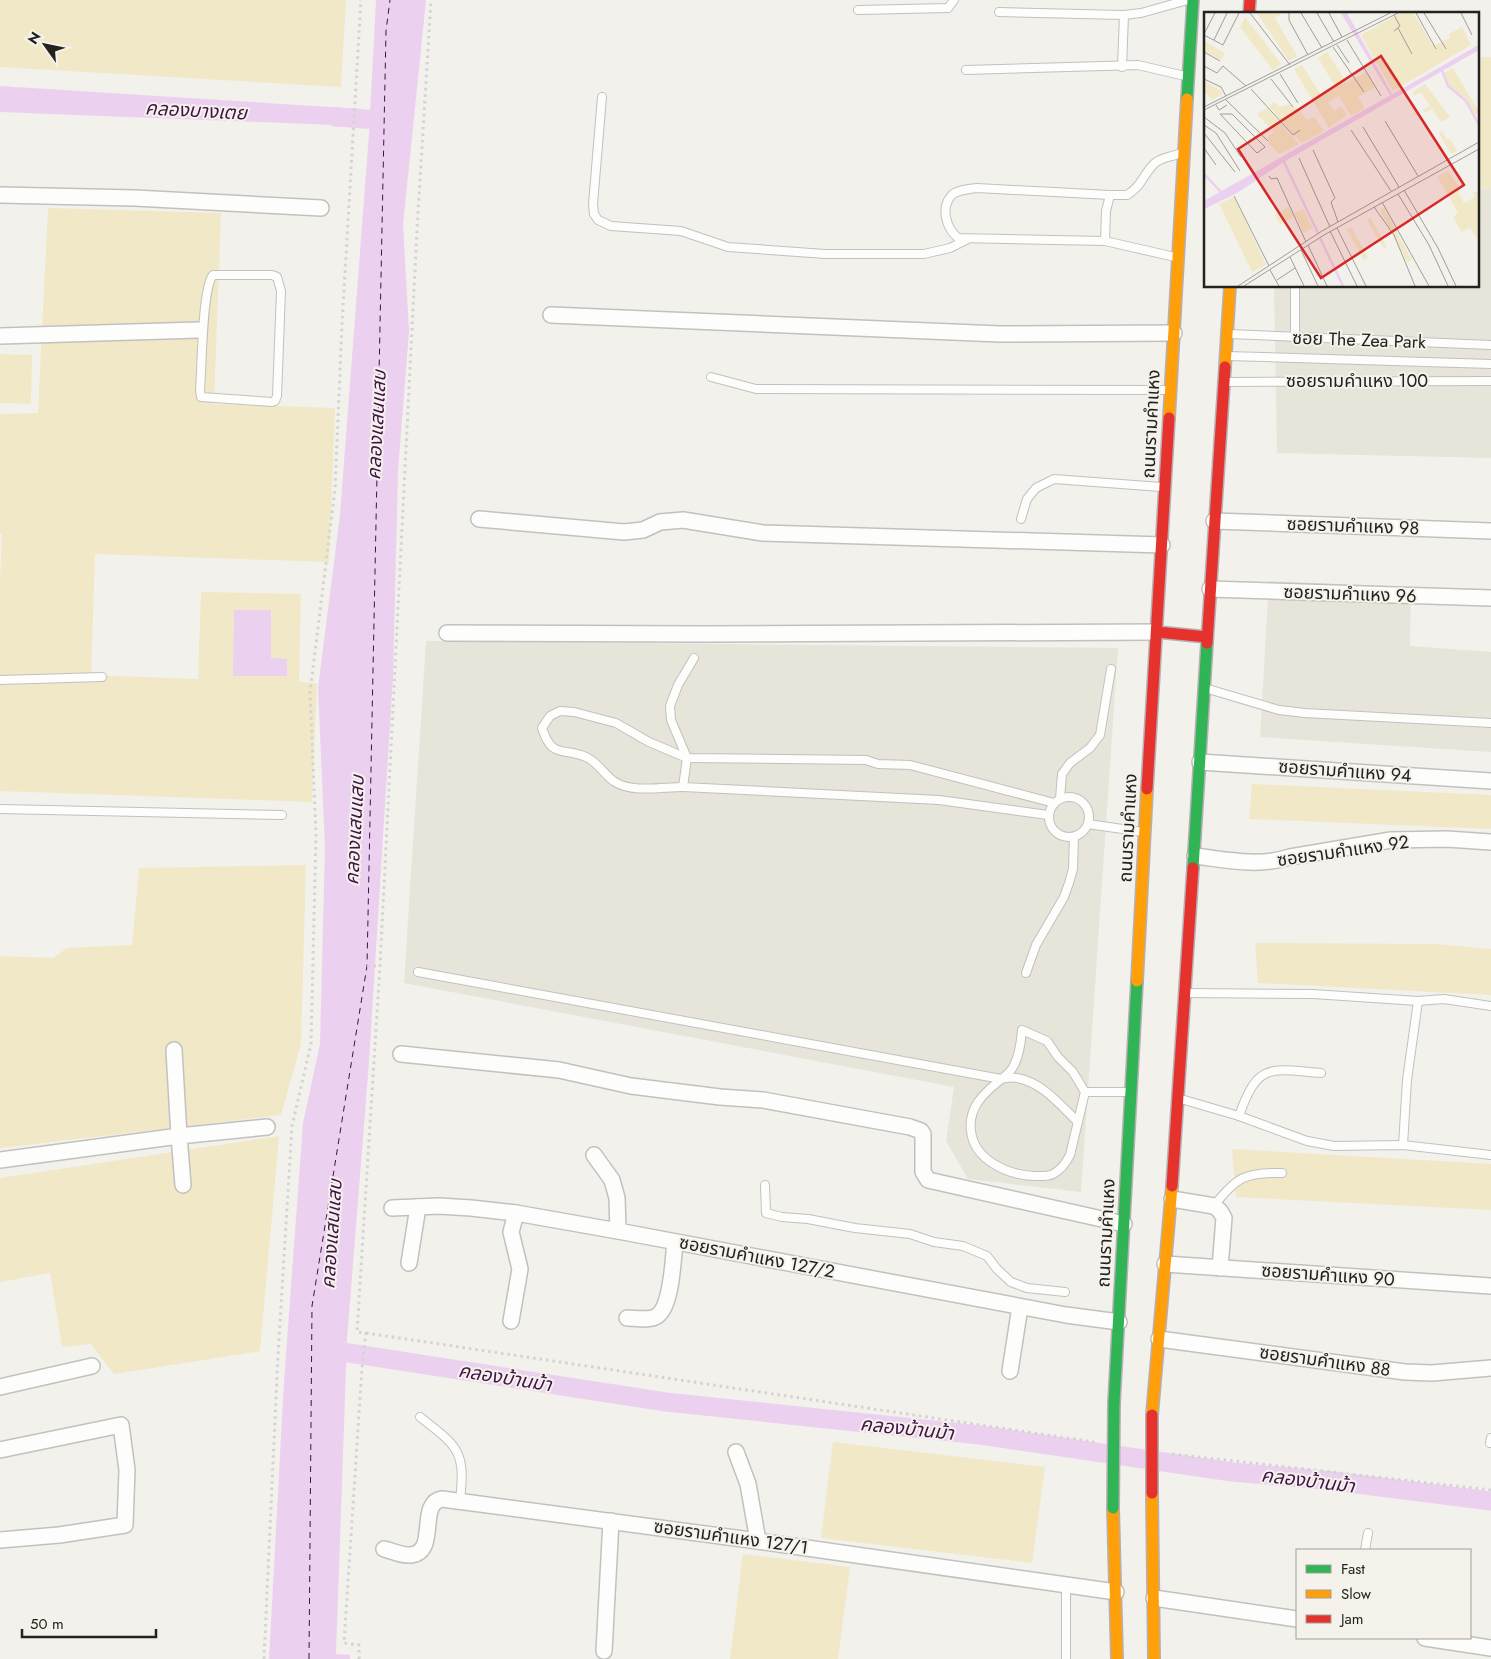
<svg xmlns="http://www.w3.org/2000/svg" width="1491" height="1659" font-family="Jost,'Noto Sans Thai',sans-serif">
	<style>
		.built { fill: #e7e4da }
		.green { fill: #f1e8c7 }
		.water { fill: #ecd0f0 }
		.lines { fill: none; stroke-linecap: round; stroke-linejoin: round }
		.canal { stroke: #ecd0f0; stroke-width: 19 }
		.ferry { stroke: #41124b; stroke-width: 1; stroke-dasharray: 6 5; stroke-linecap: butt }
		.lane-casing { stroke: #c2c1be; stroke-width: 10 }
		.street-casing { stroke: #c2c1be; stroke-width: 18 }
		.fast-casing { stroke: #b7afb6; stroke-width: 14 }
		.slow-casing { stroke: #b7afb6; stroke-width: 14 }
		.jam-casing { stroke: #b7afb6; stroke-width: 14 }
		.path { stroke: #d3d3d2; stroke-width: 3; stroke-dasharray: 2.5 4; stroke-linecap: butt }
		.lane { stroke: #fdfdfc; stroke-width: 8 }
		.street { stroke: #fdfdfc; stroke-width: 15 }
		.fast { stroke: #30b455; stroke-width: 11 }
		.slow { stroke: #ff9f0a; stroke-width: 11 }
		.jam { stroke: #e5322d; stroke-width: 11 }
		.fast-bridge-casing { stroke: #b7afb6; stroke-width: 14; stroke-linecap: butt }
		.jam-bridge-casing { stroke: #b7afb6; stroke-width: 14; stroke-linecap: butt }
		.fast-bridge { stroke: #30b455; stroke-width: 11 }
		.jam-bridge { stroke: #e5322d; stroke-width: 11 }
		.labels { text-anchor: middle; stroke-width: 4; stroke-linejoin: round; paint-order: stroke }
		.street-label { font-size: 18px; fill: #23221f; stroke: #f4f2ea }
		.water-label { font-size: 19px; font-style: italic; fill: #41124b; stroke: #f4f2ea }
		.inset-river { fill: none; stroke: #ecd0f0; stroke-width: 2.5 }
		.inset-road { fill: none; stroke: #9f9e9a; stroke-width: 1 }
		.view { fill: #d62828; fill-opacity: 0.15; stroke: #d62828; stroke-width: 2.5 }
		.inset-edge { fill: none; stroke: #23221f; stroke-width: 2.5 }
	</style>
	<rect width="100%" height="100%" fill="#f2f1ec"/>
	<g class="built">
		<path d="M1477,188L1491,189V458L1277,453L1274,286H1477Z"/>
		<path d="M1269,581L1411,587L1410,646L1491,652V752L1260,737Z"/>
		<path d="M426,641L1118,648L1081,1192L968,1179L946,1141L954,1087L404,983Z"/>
	</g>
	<g class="green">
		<path d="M0,0H346L341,87L0,67Z"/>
		<path d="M1477,57H1491V189L1477,188Z"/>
		<path d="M48,208L221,213L214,404L335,408L329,562L95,554L91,675L198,679L201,592L301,594L299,682L317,683L312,802L0,791V583L2,535L0,534V414L38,413Z"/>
		<path d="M0,354L32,355L31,404L0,403Z"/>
		<path d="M1252,784L1491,795V829L1249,819Z"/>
		<path d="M306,865L301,1044L281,1115L0,1148V956L53,958L67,948L132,945L139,868Z"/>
		<path d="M1255,943L1434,944L1491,949V995L1258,983Z"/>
		<path d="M279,1136L260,1351L114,1374L91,1344L62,1347L50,1273L0,1282V1178Z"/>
		<path d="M1232,1149L1491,1164V1210L1236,1197Z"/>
		<path d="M833,1442L1045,1467L1032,1563L821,1538Z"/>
		<path d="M743,1554L850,1567L838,1659H730Z"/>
	</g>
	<g class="water">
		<path d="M376,0H426L403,225L409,331L398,471L393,676L369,1062L347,1339L336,1654L350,1655V1659H269L284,1382L303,1123L320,1044L325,847L318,688L340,515L369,134Z"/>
		<path d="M0,86L362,109L361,126L0,112Z"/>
		<path d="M234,610H271V658L287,659V676H233Z"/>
	</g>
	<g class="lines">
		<g class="canal">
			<path d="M336,117L392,121"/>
			<path d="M323,1349L666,1402L980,1435L1232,1472L1333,1481L1491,1501"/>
		</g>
		<path class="ferry" d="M309,1659L312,1306L367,966L386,31L390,0"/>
		<defs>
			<g id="lane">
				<path d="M858,10L948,8L954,0"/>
				<path d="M999,12L1124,15"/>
				<path d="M1122,67L1124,15L1141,13L1188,0"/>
				<path d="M966,70L1138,65L1185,76"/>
				<path d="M602,97L593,204L594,214L598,220L611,226L681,231L728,247L825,254H924L950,248L968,239"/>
				<path d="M1110,195L977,188C969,189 956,190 951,196C940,209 947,229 958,238L1105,241L1175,257"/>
				<path d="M1105,241L1106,211L1110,195H1127C1143,185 1143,174 1155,163C1162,157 1172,157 1181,153"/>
				<path d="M213,275H272L277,277L281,291L277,396L275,401L272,402L201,397L200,390C202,368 202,288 213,275Z"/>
				<path d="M1229,334L1491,345"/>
				<path d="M1295,337V286"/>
				<path d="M1227,356L1491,364"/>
				<path d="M711,377L756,389L1168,390"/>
				<path d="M1226,382L1491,381"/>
				<path d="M1021,519L1027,499L1036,488L1054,479L1161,487"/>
				<path d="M694,658L678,685L670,706L671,720L687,758L683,787L939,800L1048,815"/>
				<path d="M0,680L102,677"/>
				<path d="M1208,689L1279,710L1305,713L1491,723"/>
				<path d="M683,787C663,787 632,793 615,782C604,775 598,762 586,757C562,747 552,759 542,728L550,716L560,711L574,712L616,723L649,742L687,758L866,760L878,764L910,765L1054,803"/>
				<circle cx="1069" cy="817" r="20"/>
				<path d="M1060,799L1062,774L1070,763L1090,748L1100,735L1111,669"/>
				<path d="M0,809L282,815"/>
				<path d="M1088,824L1143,832"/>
				<path d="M418,972L1001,1079C1006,1078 1012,1077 1017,1078C1042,1082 1061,1106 1078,1122"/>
				<path d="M1026,973L1036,945L1064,897L1069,883L1073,869L1074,837"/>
				<path d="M1187,993L1313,994L1418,1001L1444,999L1491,1006"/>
				<path d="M1085,1092L1073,1072L1058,1057L1047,1041L1022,1030C1021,1042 1019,1057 1013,1067C1010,1073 1004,1077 999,1081C983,1094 968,1108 971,1131C974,1160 1008,1175 1034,1176C1040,1176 1047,1177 1053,1174C1061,1170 1066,1163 1070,1155L1085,1092H1127"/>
				<path d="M1181,1099L1239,1116L1307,1141L1334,1146L1403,1145L1491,1155"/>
				<path d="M1239,1116C1258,1062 1269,1069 1321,1073"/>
				<path d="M1403,1145L1407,1080L1418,1001"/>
				<path d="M765,1185L766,1213L782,1217L808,1219L855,1228L910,1234L934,1242L963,1246L987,1256L997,1269L1011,1282L1027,1288L1065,1292"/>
				<path d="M1214,1206C1236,1177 1246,1172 1282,1173"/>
				<path d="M420,1417C457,1446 466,1450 460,1500"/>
				<path d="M1490,1443L1491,1438"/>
				<path d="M1365,1550L1368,1533"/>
				<path d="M1066,1584V1659"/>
			</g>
			<g id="street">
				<path d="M0,195L135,198L321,208"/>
				<path d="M551,315L1000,334L1174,333"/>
				<path d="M0,336L198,330"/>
				<path d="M479,519L624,532L643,530L660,522L683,520L763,533L1162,545"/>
				<path d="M1214,521L1491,531"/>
				<path d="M1210,589L1491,598"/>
				<path d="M447,633L706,634L1157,632"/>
				<path d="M1200,762L1491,781"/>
				<path d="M1195,856C1227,860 1259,867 1290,857L1391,840L1447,839L1491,842"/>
				<path d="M401,1054L559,1070L631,1086L720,1097L763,1100L910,1127L921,1131L923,1134V1172L928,1180L1124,1224"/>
				<path d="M594,1155L612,1180L617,1198L618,1231"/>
				<path d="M0,1160L179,1136L174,1050"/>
				<path d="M183,1185L179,1136L267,1127"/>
				<path d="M1172,1199L1214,1206L1220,1211L1224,1218L1220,1268"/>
				<path d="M392,1208L439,1206L471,1208L516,1213L618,1231L1066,1315L1119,1322"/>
				<path d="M409,1263L418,1207"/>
				<path d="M1165,1264L1491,1286"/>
				<path d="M627,1318C635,1318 650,1321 657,1316C672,1306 673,1259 675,1242"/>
				<path d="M511,1321L520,1269L511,1232L516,1213"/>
				<path d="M1159,1339L1405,1372L1432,1373L1491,1368"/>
				<path d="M1010,1371L1020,1307"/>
				<path d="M0,1387L92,1366"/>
				<path d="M0,1450L121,1425L127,1470L125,1525L59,1535L0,1540"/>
				<path d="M736,1452L748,1484L758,1541"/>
				<path d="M384,1549C393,1551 402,1556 411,1555C439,1552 417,1503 442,1499L758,1541L1116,1592"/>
				<path d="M1154,1598L1297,1619"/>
				<path d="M1425,1638L1491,1648"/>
				<path d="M604,1651L611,1521"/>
			</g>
			<g id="fast">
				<path d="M1187,99L1193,0"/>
				<path d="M1193,868L1207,643"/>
				<path d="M1114,1403L1137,981"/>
			</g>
			<g id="slow">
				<path d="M1225,367L1230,286"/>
				<path d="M1169,418L1187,99"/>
				<path d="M1137,981L1147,789"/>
				<path d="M1152,1415L1172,1186"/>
				<path d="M1152,1493L1154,1659"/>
				<path d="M1113,1508L1117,1659"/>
			</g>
			<g id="jam">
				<path d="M1249,14L1250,0"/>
				<path d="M1157,632L1207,637"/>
				<path d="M1207,643L1225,367"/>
				<path d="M1147,789L1169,418"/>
				<path d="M1172,1186L1193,868"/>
			</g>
		</defs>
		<use href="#lane" class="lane-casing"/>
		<use href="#street" class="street-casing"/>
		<use href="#fast" class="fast-casing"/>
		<use href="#slow" class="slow-casing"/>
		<use href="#jam" class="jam-casing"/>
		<g class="path">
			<path d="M367,966H380"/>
			<path d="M366,1333L1094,1442"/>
			<path d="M1172,1454L1491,1490"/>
			<path d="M264,1659L278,1355L292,1126L311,1044L316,835L310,693L335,489L342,324L361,0"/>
			<path d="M359,1659V1645L344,1643L362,1368L366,1333L357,1332L380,966L417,230L431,0"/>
		</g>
		<use href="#lane" class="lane"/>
		<use href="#street" class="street"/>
		<use href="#fast" class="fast"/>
		<use href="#slow" class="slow"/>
		<use href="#jam" class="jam"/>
		<defs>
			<path id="fast-bridge" d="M1113,1508L1114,1403"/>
			<path id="jam-bridge" d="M1152,1415V1493"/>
		</defs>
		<use href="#fast-bridge" class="fast-bridge-casing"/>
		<use href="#jam-bridge" class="jam-bridge-casing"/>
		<use href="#fast-bridge" class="fast-bridge"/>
		<use href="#jam-bridge" class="jam-bridge"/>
	</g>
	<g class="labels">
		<g class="street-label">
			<text transform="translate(1359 340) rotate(2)" y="6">ซอย The Zea Park</text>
			<text x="1357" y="387">ซอยรามคำแหง 100</text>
			<text transform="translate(1151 424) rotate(-87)" y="6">ถนนรามคำแหง</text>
			<text transform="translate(1353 526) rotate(2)" y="6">ซอยรามคําแหง 98</text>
			<text transform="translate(1350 594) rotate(2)" y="6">ซอยรามคําแหง 96</text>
			<text transform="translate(1345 771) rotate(4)" y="6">ซอยรามคําแหง 94</text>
			<text transform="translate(1128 828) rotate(-87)" y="6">ถนนรามคำแหง</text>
			<text transform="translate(1343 851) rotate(-8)" y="6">ซอยรามคําแหง 92</text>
			<text transform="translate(1106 1233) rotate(-87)" y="6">ถนนรามคำแหง</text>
			<text transform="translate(757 1257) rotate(11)" y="6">ซอยรามคำแหง 127/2</text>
			<text transform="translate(1328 1275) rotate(4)" y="6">ซอยรามคำแหง 90</text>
			<text transform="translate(1325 1361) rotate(8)" y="6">ซอยรามคำแหง 88</text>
			<text transform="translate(731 1537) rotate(8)" y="6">ซอยรามคำแหง 127/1</text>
		</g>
		<g class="water-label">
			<text transform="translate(196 110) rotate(3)" y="7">คลองบางเตย</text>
			<text transform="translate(376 425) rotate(-87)" y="7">คลองแสนแสบ</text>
			<text transform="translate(354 830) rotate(-87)" y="7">คลองแสนแสบ</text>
			<text transform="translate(331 1234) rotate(-86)" y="7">คลองแสนแสบ</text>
			<text transform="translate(505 1377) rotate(9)" y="7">คลองบ้านม้า</text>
			<text transform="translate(907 1428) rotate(6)" y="7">คลองบ้านม้า</text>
			<text transform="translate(1308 1480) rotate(7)" y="7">คลองบ้านม้า</text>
		</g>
	</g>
	<g transform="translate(1204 12)">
		<rect width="275" height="275" fill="#f2f1ec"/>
		<path d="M53,1H78L71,6L93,44L85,49ZM196,1H209L229,34L246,26L245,22L258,15L267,33L189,79L157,23ZM41,5L77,52L69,58L36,15ZM0,29L21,41L17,48L0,39ZM123,40L143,71L162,60L171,75L154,85L161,96L147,104L135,84L124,90L130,99L137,95L143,103L125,116L90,57L98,53L117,83L131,74L114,46ZM249,56L275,100L270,103L263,90L245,74L240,61ZM0,69L16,78L19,82L8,88L0,79ZM221,72L246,105L237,110L228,97L221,101L219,98L226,94L217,80L210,84L208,80ZM71,90L76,95L85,92L94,97L103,108L110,105L120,119L97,131L65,94ZM63,96L95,132L75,142L65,131L64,125L70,120L53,102ZM238,119L243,128L246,127L253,139L247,142L235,121ZM244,159L257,178L254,180L260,191L271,185L269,180H275V229L266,216L257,220L249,205L254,201L233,164ZM30,185L62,253L48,260L15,192ZM85,195L90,205L76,212L71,202ZM180,196L190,215L208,248L203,250L176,198ZM99,197L109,216L100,221L90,201ZM166,205L183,235L180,237L163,208ZM147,215L164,245L160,248L143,218Z" fill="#f1e8c7"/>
		<path d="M137,1H143L188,82L186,83ZM275,33V38L81,149L33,181L0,197V189Z" fill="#ecd0f0"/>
		<path class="inset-river" d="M238,58L244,74L262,89L275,113M79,148L114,221M0,162L18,181M0,195L275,34M116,226L139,274"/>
		<path class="inset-road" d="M46,1L86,53M85,1V8L104,43M97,1L118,36M113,1L130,30M125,1L138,25M212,1L232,37M220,1L242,37M257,1L268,23M190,3L196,14L190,19M194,16L208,42M0,22L11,1M0,23L19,33L35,1M10,28L23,1M143,28L177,84M133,33L145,51M129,35L160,80M0,40L16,49M0,54L13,61L19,54L42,74M76,62L94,91M0,67L17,75L22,84M67,67L89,95M47,77L89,123L96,118M22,88L64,129M12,93L15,98L23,93M0,95L186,1M0,98L194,1M16,102H28L61,135L53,141ZM0,105L21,121L37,145M181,109L214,164M0,113L12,121L36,159M159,115L195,175M147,118L187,179M0,121L31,160M0,136L12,153M109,138L131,186L127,190L134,210M95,146L126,215M65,164L67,167L73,166L102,230M200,178L234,236L252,274M194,182L225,233L244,274M30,184L65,254M178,190L225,274M170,195L190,223L211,274M133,216L162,274M126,219L153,274M104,233L123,274M97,238L114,274M86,245L100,274M66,258L75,274M73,268L91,256M34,274L118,219L275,130M40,274L120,223L275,137"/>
		<path class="view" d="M177,44L260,173L117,266L34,137Z"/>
		<rect width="275" height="275" class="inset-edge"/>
	</g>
	<rect x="1296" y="1549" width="175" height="90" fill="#f4f2ea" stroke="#a09f99"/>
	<rect x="1306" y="1565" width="25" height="8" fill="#30b455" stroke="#a09f99"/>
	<text x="1341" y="1574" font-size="15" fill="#23221f">Fast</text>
	<rect x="1306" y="1590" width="25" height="8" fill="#ff9f0a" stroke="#a09f99"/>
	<text x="1341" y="1599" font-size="15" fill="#23221f">Slow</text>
	<rect x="1306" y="1615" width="25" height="8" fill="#e5322d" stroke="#a09f99"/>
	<text x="1341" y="1624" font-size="15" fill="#23221f">Jam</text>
	<g transform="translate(45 45) rotate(303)" stroke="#f4f2ea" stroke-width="4" paint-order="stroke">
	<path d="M0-4L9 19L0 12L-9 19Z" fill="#23221f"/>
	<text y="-8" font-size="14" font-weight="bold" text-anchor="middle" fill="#23221f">N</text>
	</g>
	<path d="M22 1629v8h134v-8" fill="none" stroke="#23221f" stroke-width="2.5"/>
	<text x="30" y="1629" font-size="15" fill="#23221f" stroke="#f4f2ea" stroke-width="4" paint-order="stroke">50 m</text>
</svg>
